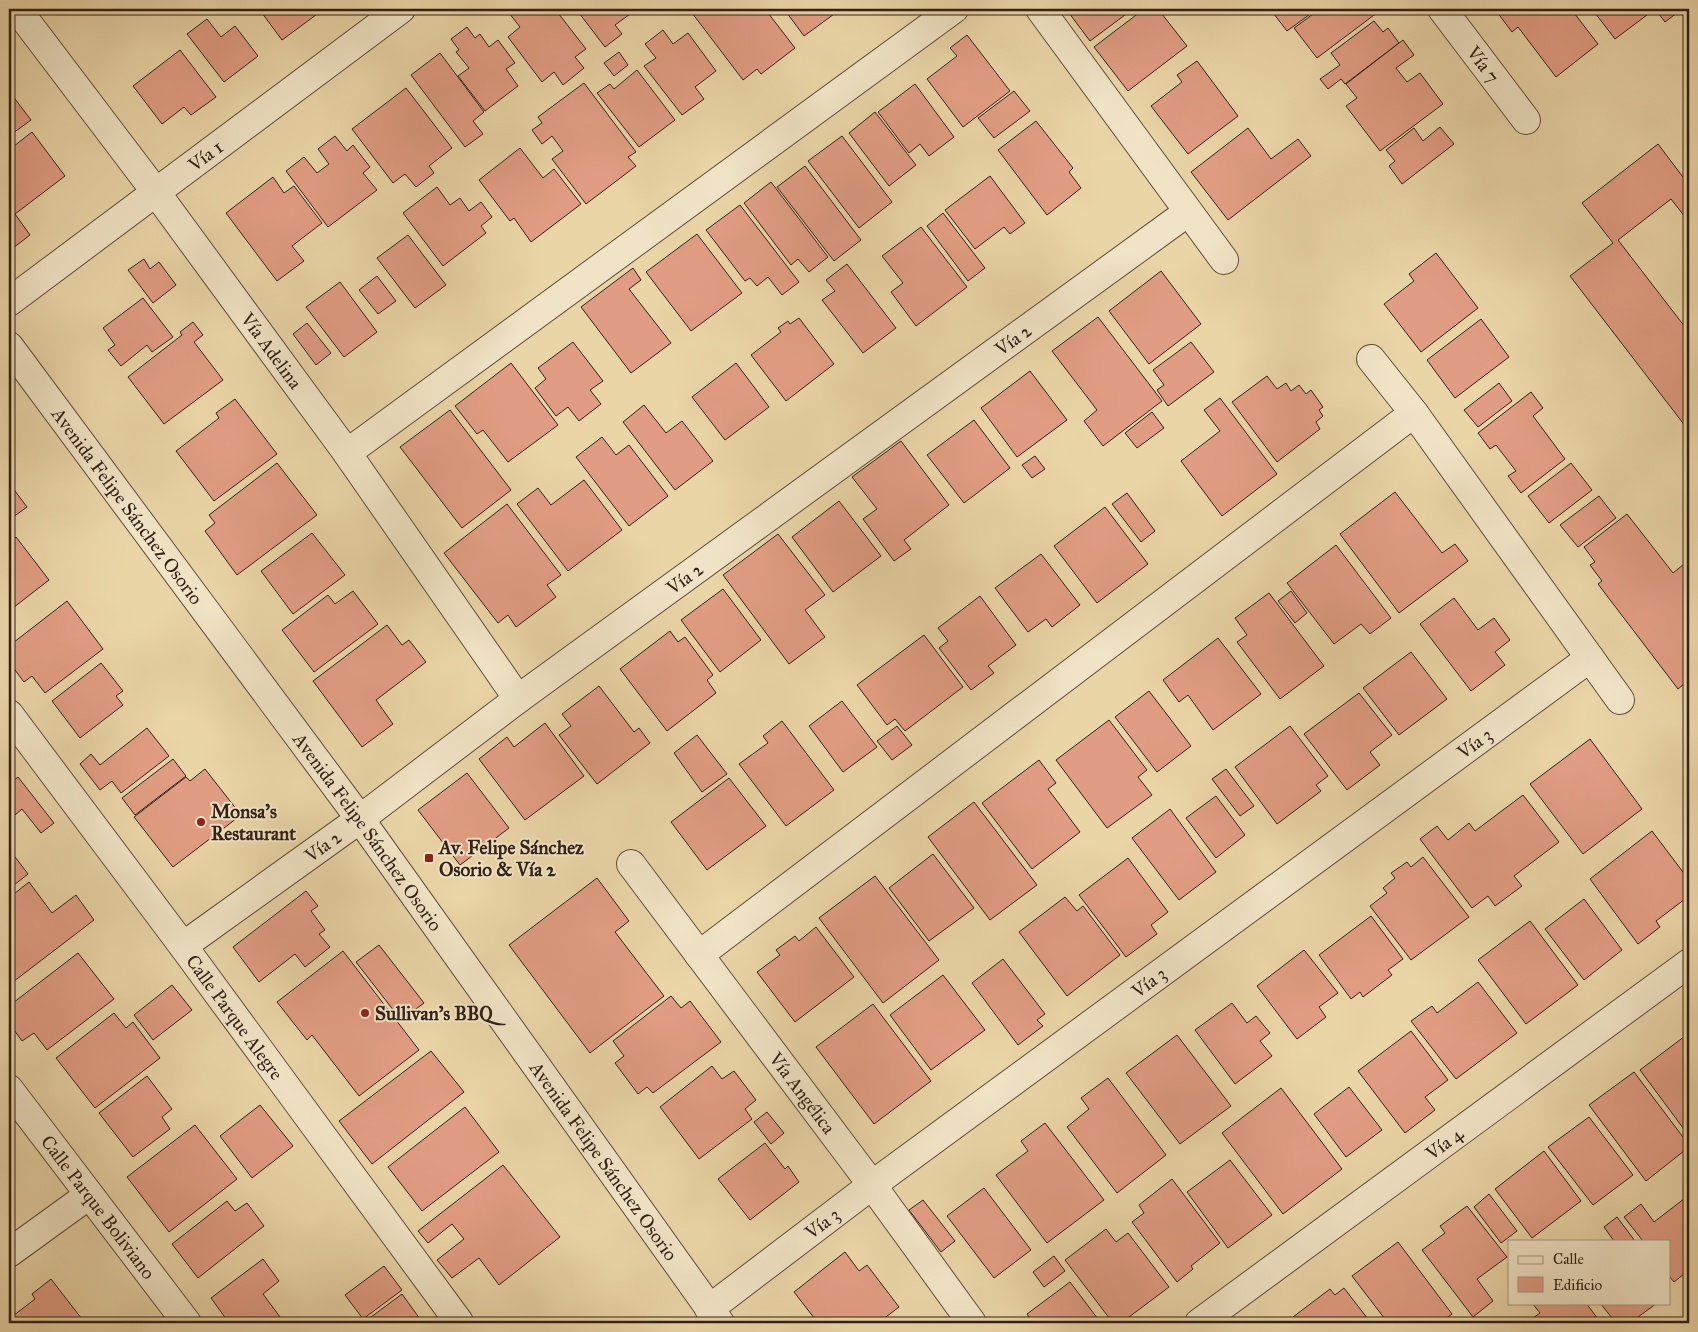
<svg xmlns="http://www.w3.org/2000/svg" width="1698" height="1332" font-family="'IM FELL Great Primer',serif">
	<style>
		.building { fill: #e19d83; stroke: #322017 }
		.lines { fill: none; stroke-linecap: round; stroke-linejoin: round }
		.minor-casing { stroke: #604d3b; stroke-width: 30 }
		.minor { stroke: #f1e4c6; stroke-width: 28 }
		.poi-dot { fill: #8f2418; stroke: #f1e4c6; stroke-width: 2 }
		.labels { text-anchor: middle; stroke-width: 4; stroke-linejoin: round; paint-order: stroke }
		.street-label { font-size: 19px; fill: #322017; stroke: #f1e4c6 }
		.poi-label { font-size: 19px; font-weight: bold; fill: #322017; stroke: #f1e4c6; text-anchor: start }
	</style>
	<rect width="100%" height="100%" fill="#ead5a7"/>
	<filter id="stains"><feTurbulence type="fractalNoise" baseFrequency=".004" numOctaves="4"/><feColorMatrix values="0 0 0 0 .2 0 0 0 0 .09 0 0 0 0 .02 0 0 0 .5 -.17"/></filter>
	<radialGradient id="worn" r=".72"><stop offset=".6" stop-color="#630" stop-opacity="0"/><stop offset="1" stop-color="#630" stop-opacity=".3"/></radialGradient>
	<g class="building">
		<path d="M96,9H109L101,15Z"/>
		<path d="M259,9H324L282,40Z"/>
		<path d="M515,9H555L586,49L575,57L584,68L563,85L554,72L542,82L508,37L520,27L509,13Z"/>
		<path d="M576,9H637L615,25L622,34L605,47Z"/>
		<path d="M689,9H765L795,48L761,74L757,69L743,80Z"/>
		<path d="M784,9H841L804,36Z"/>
		<path d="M1066,9H1133L1090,41Z"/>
		<path d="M1144,9H1158L1187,46L1128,91L1094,47Z"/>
		<path d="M1270,9H1317L1287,31Z"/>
		<path d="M1320,9H1382L1317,58L1294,28Z"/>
		<path d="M1501,9H1571L1598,44L1556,77L1518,27L1512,32L1497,12Z"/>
		<path d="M1592,9H1682L1665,22L1655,9L1615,39Z"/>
		<path d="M207,19L221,37L235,26L258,56L224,82L187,34Z"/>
		<path d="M1374,21L1383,32L1388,28L1399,43L1345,84L1341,79L1328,89L1320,79L1340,65L1331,53Z"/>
		<path d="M467,27L475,38L480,34L489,47L498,40L515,63L506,69L518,86L485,111L458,76L469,68L456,52L459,50L451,39Z"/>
		<path d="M663,30L673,44L688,33L716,71L695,87L704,99L682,115L644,66L656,58L645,44Z"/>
		<path d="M967,35L1010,91L963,127L927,79L957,56L950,48Z"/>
		<path d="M1403,40L1414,55L1396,68L1407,82L1420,73L1443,104L1380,151L1346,106L1357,98L1346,84Z"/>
		<path d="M180,50L216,97L191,115L184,107L162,124L133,86Z"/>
		<path d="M619,52L628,65L614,76L604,63Z"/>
		<path d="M440,53L484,112L473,121L483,134L465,147L411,75Z"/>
		<path d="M1197,61L1238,116L1188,154L1151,106L1182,82L1177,75Z"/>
		<path d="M637,70L675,120L639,147L597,93L610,84L614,89Z"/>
		<path d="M584,83L636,152L628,157L636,166L586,204L552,159L563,151L552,136L542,144L532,130L542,123L538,117Z"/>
		<path d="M915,84L954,137L929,156L920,144L909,153L878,112Z"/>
		<path d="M406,88L452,148L429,166L434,173L416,187L405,174L393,183L352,129Z"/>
		<path d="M9,91L31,120L9,136Z"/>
		<path d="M1014,91L1030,111L994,138L978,118Z"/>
		<path d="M875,112L916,165L889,186L849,133Z"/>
		<path d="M1036,121L1073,168L1069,172L1081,188L1047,215L998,150Z"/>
		<path d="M1440,127L1454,144L1402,184L1389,166L1395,161L1386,150L1414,128L1423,141Z"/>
		<path d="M1248,128L1271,159L1298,139L1311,156L1228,220L1191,172Z"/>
		<path d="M32,132L65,176L15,214L30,235L9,251V150Z"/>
		<path d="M335,136L347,151L353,145L370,167L363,173L377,190L328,227L286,171L304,157L317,173L329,164L318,149Z"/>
		<path d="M842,136L892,202L859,228L808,161Z"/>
		<path d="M1658,144L1689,185V222L1671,199L1618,240L1685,327L1689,324V431L1570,276L1613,243L1582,203Z"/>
		<path d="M520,148L543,178L554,169L581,204L531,242L514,218L510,221L479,180Z"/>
		<path d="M805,166L861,240L834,261L777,187Z"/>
		<path d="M990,176L1025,223L1010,234L1004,227L975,249L945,210Z"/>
		<path d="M273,177L284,193L294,186L322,223L292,246L304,261L277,281L226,213Z"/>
		<path d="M771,182L828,257L809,272L798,259L791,265L744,203Z"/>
		<path d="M437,187L450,205L460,198L469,211L481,202L492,217L481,226L486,233L443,266L403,213Z"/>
		<path d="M740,205L799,282L782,295L768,277L757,286L750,278L745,281L706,230Z"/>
		<path d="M943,213L985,268L968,281L927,226Z"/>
		<path d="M921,227L967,287L916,326L891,292L903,283L882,256Z"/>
		<path d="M697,234L742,293L691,331L646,272Z"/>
		<path d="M408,235L446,285L415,308L377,258Z"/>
		<path d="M1436,253L1478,308L1421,352L1384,304L1414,281L1409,274Z"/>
		<path d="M144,259L150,269L159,262L176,285L153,303L128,270Z"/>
		<path d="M847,264L896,328L863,353L822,300L835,291L826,280Z"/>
		<path d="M633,268L641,280L629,289L671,343L631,373L581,307Z"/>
		<path d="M1161,271L1201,324L1149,364L1109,311Z"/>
		<path d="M377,276L396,301L378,314L359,290Z"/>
		<path d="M340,282L377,332L344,357L306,307Z"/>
		<path d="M143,298L173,337L152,352L147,345L121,366L108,350L115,345L103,328Z"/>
		<path d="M1098,317L1162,401L1103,446L1084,421L1097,410L1052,351Z"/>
		<path d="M799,318L834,364L786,401L751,355L781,332L778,328L788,321L790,324Z"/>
		<path d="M1481,319L1509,357L1455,398L1427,360Z"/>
		<path d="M193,322L203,335L194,342L223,380L164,424L128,377L182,335L180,332Z"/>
		<path d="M307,323L331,353L316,365L293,334Z"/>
		<path d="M573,342L603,381L590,390L601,404L579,421L568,407L556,416L535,388L546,379L538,368Z"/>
		<path d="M1191,342L1214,372L1168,406L1157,390L1164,385L1153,370Z"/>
		<path d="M511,363L558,425L508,462L483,430L477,434L455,406Z"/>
		<path d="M736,363L769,407L725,440L692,397Z"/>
		<path d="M1030,371L1067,420L1017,457L981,408Z"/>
		<path d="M1267,376L1277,389L1286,383L1291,391L1299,385L1306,394L1311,390L1323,407L1319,410L1323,416L1316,422L1320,429L1277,462L1232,402Z"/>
		<path d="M1499,383L1512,401L1478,427L1464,410Z"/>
		<path d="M1531,392L1543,408L1533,416L1565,459L1521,493L1508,476L1516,471L1496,445L1490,449L1478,433Z"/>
		<path d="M1220,398L1277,474L1222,516L1181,461L1220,431L1204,410Z"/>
		<path d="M235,399L277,454L214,501L176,451L219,418L216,413Z"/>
		<path d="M644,405L666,433L682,421L713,461L675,490L623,422Z"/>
		<path d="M450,410L511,490L462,528L400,447Z"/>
		<path d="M1152,412L1164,428L1137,448L1125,433Z"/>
		<path d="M974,420L1010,468L964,503L927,455Z"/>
		<path d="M602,437L616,455L629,445L668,496L629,526L576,457Z"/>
		<path d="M901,441L949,505L904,540L911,549L894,561L863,519L877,509L852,477Z"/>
		<path d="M1035,456L1045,469L1032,478L1022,465Z"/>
		<path d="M277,463L317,515L237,575L205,531L215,523L209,515Z"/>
		<path d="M1571,463L1592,490L1549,523L1528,496Z"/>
		<path d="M584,480L622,530L568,571L517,504L538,488L551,505Z"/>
		<path d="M9,483L27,507L9,520Z"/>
		<path d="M1395,492L1442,553L1455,544L1468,561L1399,613L1340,534Z"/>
		<path d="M1127,493L1155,531L1141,542L1112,504Z"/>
		<path d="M1599,496L1616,518L1578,547L1560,525Z"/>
		<path d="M839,501L881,556L833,592L792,537Z"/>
		<path d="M507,504L561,575L547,585L556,597L516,627L508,615L498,623L444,553Z"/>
		<path d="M1105,507L1148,564L1097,603L1054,546Z"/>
		<path d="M1627,514L1673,573L1689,560V680L1678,689L1598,584L1602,581L1590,565L1595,562L1584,547Z"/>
		<path d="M312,533L345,575L293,614L261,571Z"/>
		<path d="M778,534L825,595L805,610L825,637L789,664L723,575Z"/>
		<path d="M16,537L49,580L9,611V543Z"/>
		<path d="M1336,545L1391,618L1370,634L1361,624L1334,644L1287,583Z"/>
		<path d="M1041,554L1080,605L1052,627L1046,619L1028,632L995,588Z"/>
		<path d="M723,589L761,640L720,672L681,620Z"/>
		<path d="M353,591L378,624L314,672L282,630L328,595L335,604Z"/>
		<path d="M1291,591L1307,613L1295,623L1278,601Z"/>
		<path d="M1269,593L1324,666L1280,699L1237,642L1247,635L1235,618Z"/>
		<path d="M980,596L1016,645L988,666L994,673L971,690L939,648L948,641L938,628Z"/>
		<path d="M1454,598L1478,630L1494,618L1510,640L1495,652L1505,665L1471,691L1420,624Z"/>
		<path d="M67,601L103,649L45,693L32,676L24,682L9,662V646Z"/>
		<path d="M387,625L402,645L409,640L426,662L376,700L393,724L362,747L313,681Z"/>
		<path d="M670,631L678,642L685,637L713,675L707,680L716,693L667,731L620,669Z"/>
		<path d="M924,635L963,687L905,731L895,719L887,725L857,685Z"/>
		<path d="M1218,638L1261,694L1213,730L1188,695L1179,702L1163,680Z"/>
		<path d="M1411,652L1447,699L1399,735L1363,688Z"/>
		<path d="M101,663L123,691L116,696L123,705L80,738L52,701Z"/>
		<path d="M599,686L634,732L639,728L650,743L597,784L559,735L571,726L562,714Z"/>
		<path d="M1149,691L1191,746L1157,772L1115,717Z"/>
		<path d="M1359,693L1392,735L1370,752L1380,765L1347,790L1304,734Z"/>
		<path d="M842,701L877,747L843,772L809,726Z"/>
		<path d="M1109,720L1147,770L1138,777L1152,795L1107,828L1056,760Z"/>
		<path d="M782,721L834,790L786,826L739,764L768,743L763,736Z"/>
		<path d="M545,723L584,776L525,820L479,759L507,737L514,747Z"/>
		<path d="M897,726L912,745L892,760L877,741Z"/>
		<path d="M1290,726L1328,776L1316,785L1321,791L1277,824L1235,767Z"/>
		<path d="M147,728L169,756L121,793L112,781L100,790L80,764L91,754L100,765Z"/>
		<path d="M697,735L727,774L702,792L674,753Z"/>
		<path d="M1590,739L1642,809L1583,854L1530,784Z"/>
		<path d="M173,759L186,776L135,815L122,798Z"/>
		<path d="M1039,760L1056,783L1048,789L1080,832L1032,869L982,803Z"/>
		<path d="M205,769L241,815L173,867L134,817L186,777L190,781Z"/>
		<path d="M1226,769L1254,806L1240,816L1212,779Z"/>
		<path d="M467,773L509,828L460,865L418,810Z"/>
		<path d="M18,777L54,823L41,833L22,809L15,815L9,807V784Z"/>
		<path d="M729,778L766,826L707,870L671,822Z"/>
		<path d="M1523,795L1559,842L1514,876L1522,886L1495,906L1488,896L1472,908L1420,839L1437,826L1448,840L1469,823L1475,831Z"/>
		<path d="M1216,796L1245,835L1216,858L1186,818Z"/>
		<path d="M974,802L1037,885L990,920L928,837Z"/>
		<path d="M1170,809L1216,872L1179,900L1132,838Z"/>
		<path d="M1652,831L1689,880V896L1656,921L1660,927L1638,944L1590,879Z"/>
		<path d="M9,849L28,874L9,889Z"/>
		<path d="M933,854L974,908L929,941L889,888Z"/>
		<path d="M1423,857L1469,917L1411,960L1370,906L1387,893L1383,888L1395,878L1391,873L1407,862L1411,867Z"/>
		<path d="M1128,858L1168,912L1151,925L1157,934L1126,957L1079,895Z"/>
		<path d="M875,876L939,960L883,1003L819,918Z"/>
		<path d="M597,878L629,921L615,932L664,996L590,1053L509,945Z"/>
		<path d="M29,882L52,913L76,895L94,920L9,985V898Z"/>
		<path d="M306,891L318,906L311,911L325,930L319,934L330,947L305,967L295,954L259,982L233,947Z"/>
		<path d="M1065,897L1077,911L1083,906L1120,955L1067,996L1019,932Z"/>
		<path d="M1584,899L1622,950L1584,980L1545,929Z"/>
		<path d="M1371,916L1403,959L1388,970L1392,975L1363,997L1360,992L1351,999L1319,955Z"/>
		<path d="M1530,921L1578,985L1526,1024L1478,960Z"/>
		<path d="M816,927L854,977L795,1022L757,972L780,955L776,950L795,936L799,941Z"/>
		<path d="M379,945L424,1003L401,1020L356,962Z"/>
		<path d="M1304,950L1338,993L1319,1007L1326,1017L1297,1039L1257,986Z"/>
		<path d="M343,951L419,1050L359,1096L312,1035L307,1040L277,1002Z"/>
		<path d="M78,953L114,999L47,1050L34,1033L22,1041L9,1023V1006Z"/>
		<path d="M1003,959L1045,1014L1037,1020L1043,1026L1018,1045L972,983Z"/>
		<path d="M943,975L985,1030L931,1070L890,1015Z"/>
		<path d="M1478,982L1517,1033L1456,1079L1411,1021L1432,1006L1437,1013Z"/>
		<path d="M172,985L192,1010L153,1040L134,1015Z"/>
		<path d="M671,996L681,1008L690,1001L721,1042L653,1093L647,1087L638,1094L615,1063L624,1056L613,1041Z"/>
		<path d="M1232,1003L1247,1023L1256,1016L1270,1033L1260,1041L1272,1056L1235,1084L1195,1030Z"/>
		<path d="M873,1004L931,1081L874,1124L816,1047Z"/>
		<path d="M114,1013L126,1028L133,1022L160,1058L95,1108L56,1058Z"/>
		<path d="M1411,1031L1448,1080L1425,1097L1435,1110L1405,1133L1358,1071Z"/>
		<path d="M1689,1033V1136L1640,1070Z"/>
		<path d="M1177,1035L1231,1106L1180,1144L1126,1073Z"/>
		<path d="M431,1051L464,1092L372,1164L339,1121Z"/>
		<path d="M712,1066L722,1079L734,1071L756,1100L745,1109L752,1119L699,1159L660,1107Z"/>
		<path d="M1634,1072L1689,1145V1147L1646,1181L1589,1105Z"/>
		<path d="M147,1076L172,1109L162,1117L170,1129L133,1157L99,1113Z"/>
		<path d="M1108,1078L1166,1155L1117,1193L1067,1127L1089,1109L1081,1098Z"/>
		<path d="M1349,1087L1382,1130L1346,1157L1314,1114Z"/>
		<path d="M1281,1088L1342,1169L1283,1214L1222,1133Z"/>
		<path d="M260,1105L293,1146L252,1178L220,1136Z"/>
		<path d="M465,1107L499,1152L422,1211L388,1167Z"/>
		<path d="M767,1112L784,1133L771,1144L754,1122Z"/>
		<path d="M1589,1117L1633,1175L1593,1205L1548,1147Z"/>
		<path d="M1045,1123L1104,1200L1047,1243L996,1175L1028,1151L1021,1141Z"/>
		<path d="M195,1125L237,1179L169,1232L127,1177Z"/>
		<path d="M765,1143L785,1169L788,1166L799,1182L750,1220L718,1179Z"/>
		<path d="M1544,1151L1581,1201L1532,1238L1495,1189Z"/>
		<path d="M1230,1160L1272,1215L1228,1248L1187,1192Z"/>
		<path d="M503,1165L560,1237L499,1285L479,1258L452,1278L437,1260L464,1239L452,1224L428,1243L418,1231Z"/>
		<path d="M1172,1179L1220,1243L1191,1266L1193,1269L1177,1282L1132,1222L1144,1213L1139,1205Z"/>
		<path d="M984,1188L1031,1250L994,1278L947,1216Z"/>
		<path d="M1489,1194L1517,1231L1501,1243L1474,1207Z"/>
		<path d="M1689,1195V1270L1674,1282L1669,1276V1241H1643L1624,1217L1641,1204L1654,1222Z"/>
		<path d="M923,1200L955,1241L941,1252L909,1210Z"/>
		<path d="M227,1201L235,1211L247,1203L264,1226L198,1278L172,1244Z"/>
		<path d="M1467,1206L1507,1257L1477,1279L1493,1301L1473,1317L1422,1250L1445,1233L1440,1226Z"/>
		<path d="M1617,1217L1635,1241H1614L1604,1227Z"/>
		<path d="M1106,1229L1116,1242L1128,1233L1169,1287L1121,1323H1113L1065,1260Z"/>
		<path d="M1398,1242L1452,1314L1440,1323H1388L1352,1276Z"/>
		<path d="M845,1252L859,1271L867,1265L899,1307L878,1323H818L794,1292Z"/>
		<path d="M1054,1256L1065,1271L1044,1287L1033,1272Z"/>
		<path d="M263,1259L279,1281L263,1294L283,1321L280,1323H229L211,1298Z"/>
		<path d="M384,1266L402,1290L363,1319L345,1295Z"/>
		<path d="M51,1279L85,1323H12L9,1319L35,1299L32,1294Z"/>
		<path d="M1070,1282L1101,1323H1033L1027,1314Z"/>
		<path d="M1344,1288L1371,1323H1298L1293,1317L1330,1289L1335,1295Z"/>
		<path d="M402,1294L420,1319L414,1323H363Z"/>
		<path d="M1532,1303H1586L1601,1323H1526L1540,1313Z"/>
		<path d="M1600,1303H1657L1630,1323H1616Z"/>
	</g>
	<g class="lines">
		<defs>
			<g id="minor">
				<path id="s1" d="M17,9L155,191L347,453L518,699"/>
				<path d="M1040,9L1224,260"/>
				<path id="s2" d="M1442,9L1526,120"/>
				<path id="s3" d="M9,302L401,9"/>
				<path id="s4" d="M9,346L360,819L720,1323"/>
				<path d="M1371,359L1414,413L1620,700"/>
				<path d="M347,453L954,9"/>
				<path id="s5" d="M9,714L183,946L459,1322"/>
				<path id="s6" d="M631,864L872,1185L972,1323"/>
				<path id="s7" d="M183,946L360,819L518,699L1188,212"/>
				<path d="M699,955L1414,413"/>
				<path id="s8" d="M9,1089L187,1323"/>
				<path d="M9,1253L89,1195"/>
				<path id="s9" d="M709,1309L872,1185L1590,658"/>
				<path id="s10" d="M1199,1323L1689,963"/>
			</g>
		</defs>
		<use href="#minor" class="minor-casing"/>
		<use href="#minor" class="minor"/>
	</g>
	<g class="poi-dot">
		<circle cx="201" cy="822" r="5"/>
		<rect x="424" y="853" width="10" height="10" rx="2.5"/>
		<circle cx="365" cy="1013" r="5"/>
	</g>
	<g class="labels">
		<g class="street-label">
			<text dy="7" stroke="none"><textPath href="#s2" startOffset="69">Vía 7</textPath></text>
			<text dy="7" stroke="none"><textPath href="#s3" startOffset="245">Vía 1</textPath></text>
			<text dy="7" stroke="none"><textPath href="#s7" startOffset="1028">Vía 2</textPath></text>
			<text dy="7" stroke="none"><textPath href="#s1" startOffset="426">Vía Adelina</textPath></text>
			<text dy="7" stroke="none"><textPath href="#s4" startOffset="199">Avenida Felipe Sánchez Osorio</textPath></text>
			<text dy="7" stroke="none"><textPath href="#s7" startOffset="622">Vía 2</textPath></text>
			<text dy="7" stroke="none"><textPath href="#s9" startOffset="952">Vía 3</textPath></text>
			<text dy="7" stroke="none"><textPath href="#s4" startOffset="604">Avenida Felipe Sánchez Osorio</textPath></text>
			<text dy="7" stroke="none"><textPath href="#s7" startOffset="172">Vía 2</textPath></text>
			<text dy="7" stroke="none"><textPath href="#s9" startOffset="548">Vía 3</textPath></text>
			<text dy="7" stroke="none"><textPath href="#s5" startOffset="378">Calle Parque Alegre</textPath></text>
			<text dy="7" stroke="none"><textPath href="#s6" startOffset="286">Vía Angélica</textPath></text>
			<text dy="7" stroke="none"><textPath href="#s10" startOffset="304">Vía 4</textPath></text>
			<text dy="7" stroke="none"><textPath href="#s4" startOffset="1009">Avenida Felipe Sánchez Osorio</textPath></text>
			<text dy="7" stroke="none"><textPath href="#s8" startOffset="148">Calle Parque Boliviano</textPath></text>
			<text dy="7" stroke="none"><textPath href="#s9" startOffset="142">Vía 3</textPath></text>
		</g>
		<g class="poi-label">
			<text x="211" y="818">Monsa's<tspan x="211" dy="22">Restaurant</tspan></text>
			<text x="439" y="854">Av. Felipe Sánchez<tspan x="439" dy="22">Osorio &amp; Vía 2</tspan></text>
			<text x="375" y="1020">Sullivan's BBQ</text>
		</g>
	</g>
	<rect width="1698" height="1332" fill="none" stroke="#ead5a7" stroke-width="30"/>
	<rect x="10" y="10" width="1678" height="1312" fill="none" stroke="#322017" stroke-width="2.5"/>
	<rect x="15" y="15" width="1668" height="1302" fill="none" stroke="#322017"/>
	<rect x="1508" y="1240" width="162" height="65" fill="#f1e4c6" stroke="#a59680"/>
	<rect x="1518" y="1256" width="25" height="8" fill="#f1e4c6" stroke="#a59680"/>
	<text x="1553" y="1264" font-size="15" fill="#322017">Calle</text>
	<rect x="1518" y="1277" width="25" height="15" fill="#e19d83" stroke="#a59680"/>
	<text x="1553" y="1290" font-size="15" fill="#322017">Edificio</text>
	<rect width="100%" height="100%" filter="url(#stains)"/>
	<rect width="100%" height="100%" fill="url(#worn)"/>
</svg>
